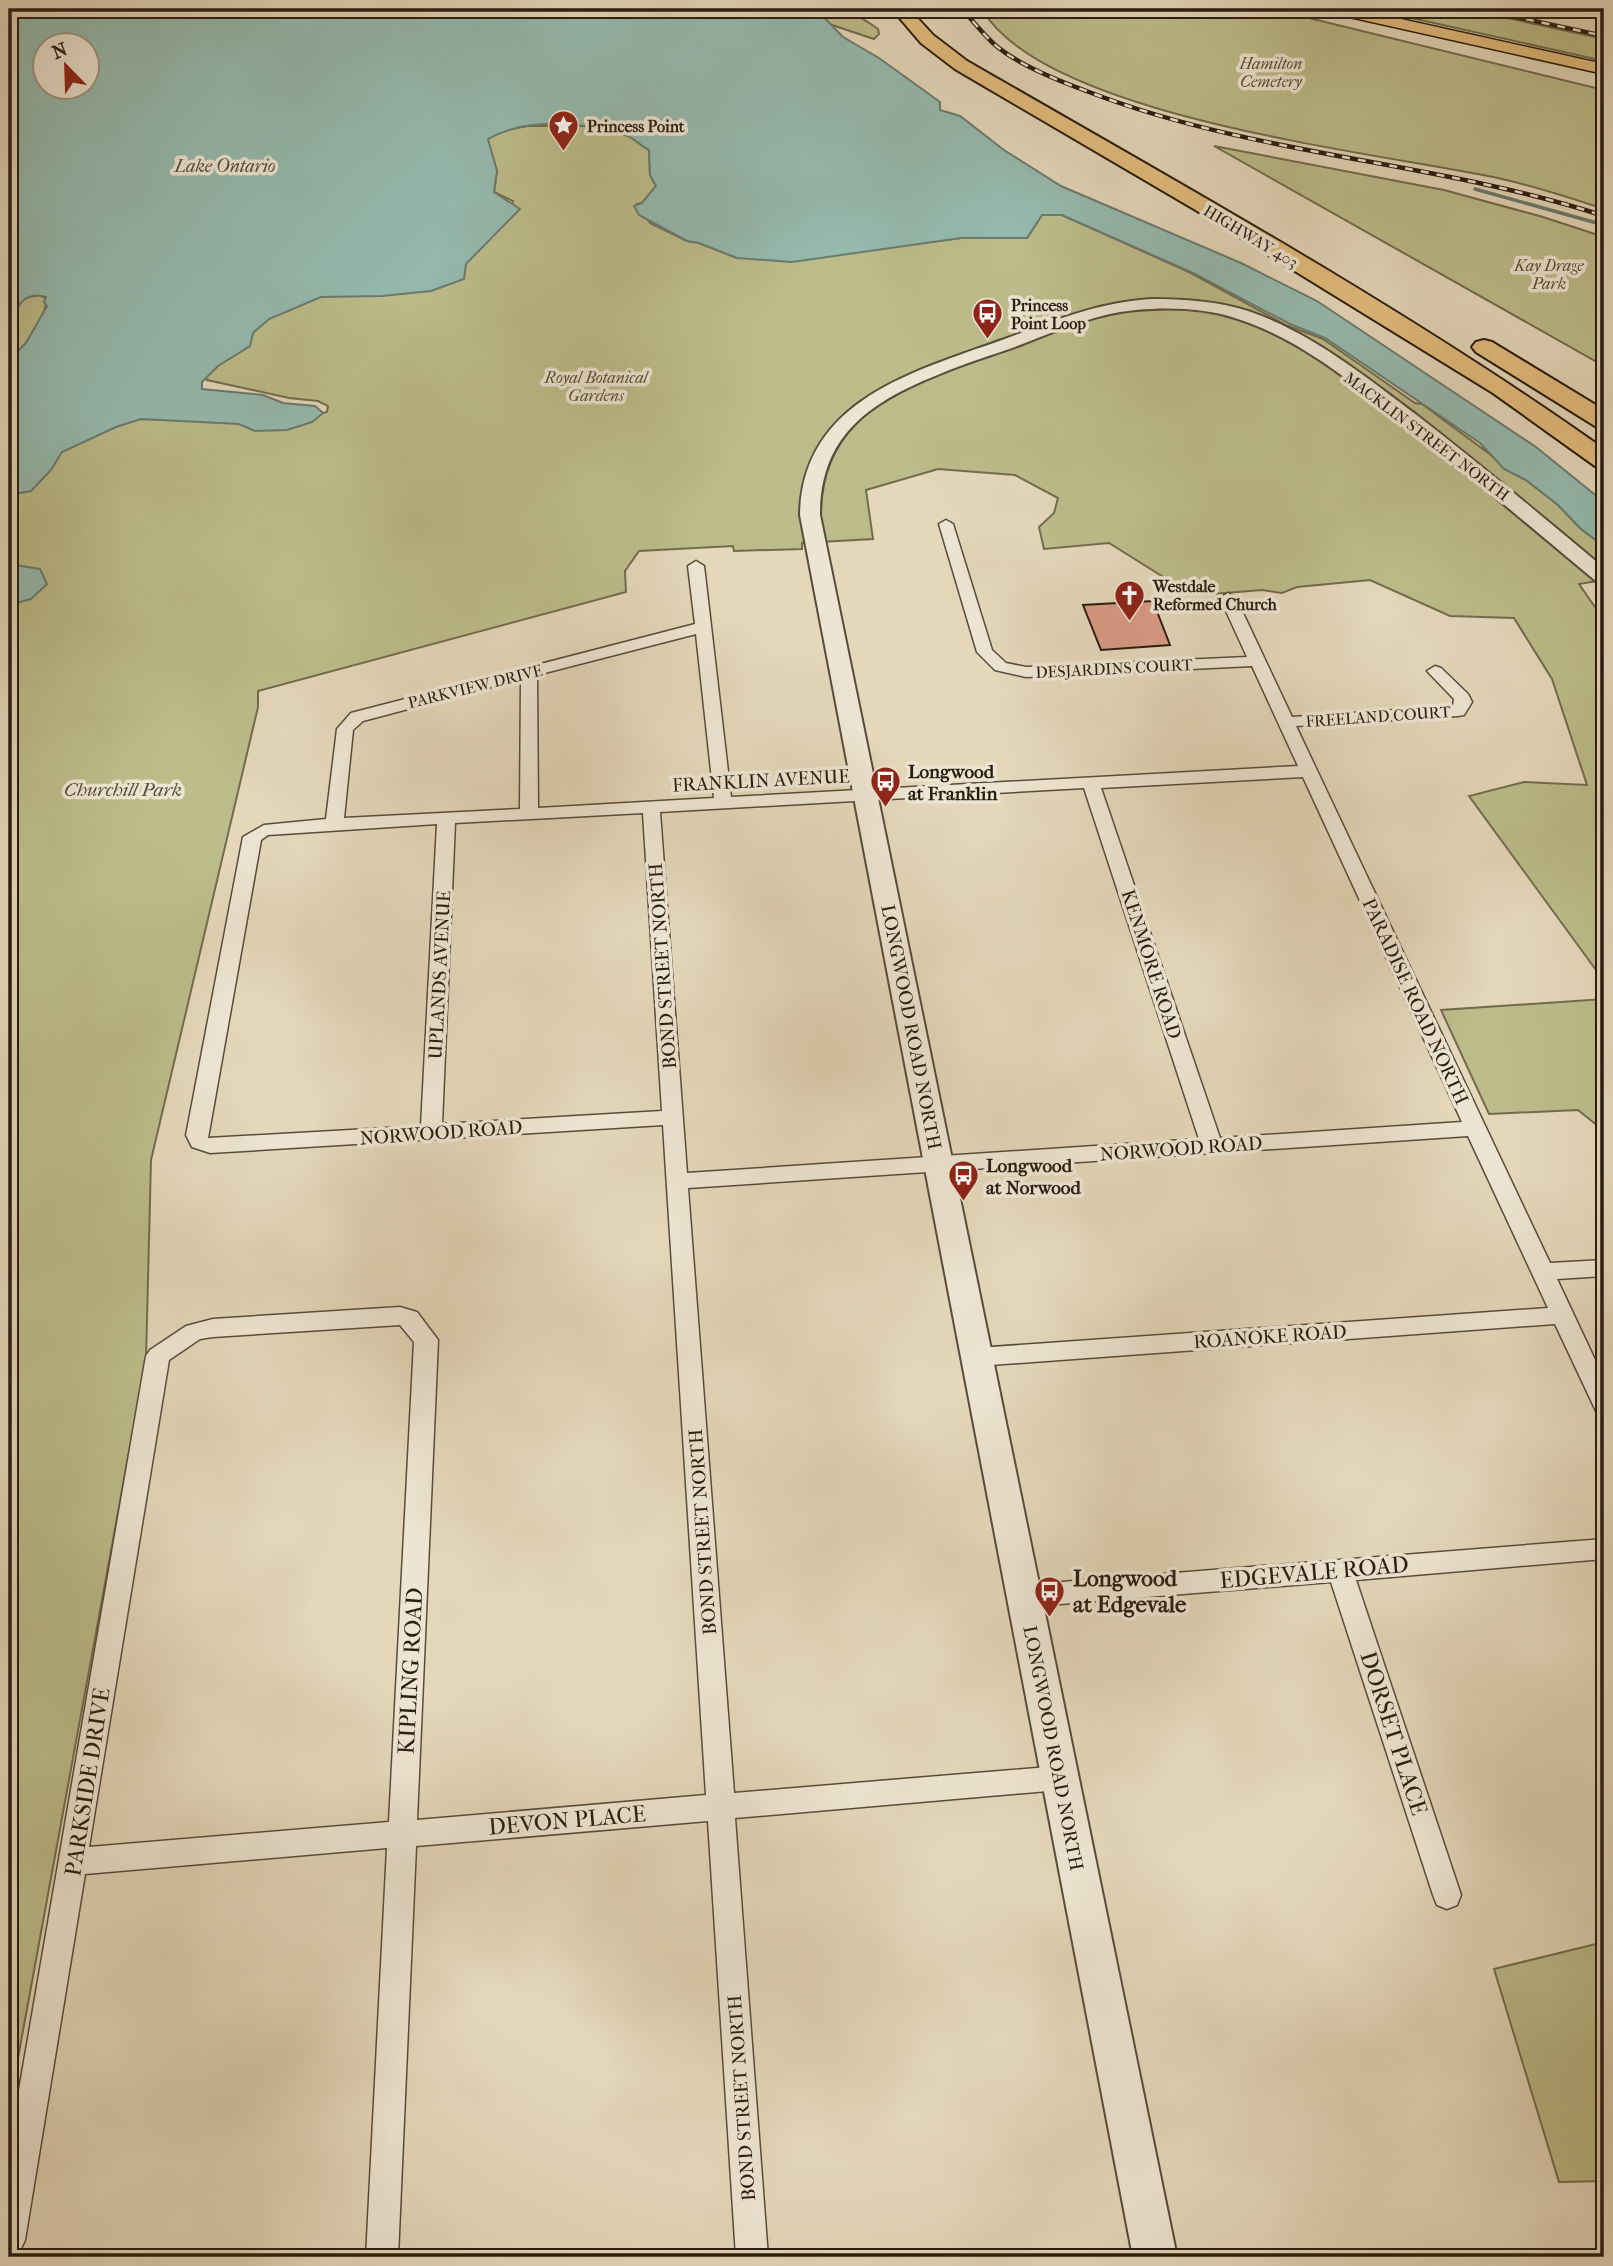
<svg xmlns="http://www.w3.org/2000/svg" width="1613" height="2266" font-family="'IM FELL French Canon',serif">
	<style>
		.green { fill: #bcbc8a; stroke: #726c4d; stroke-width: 2 }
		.water { fill: #95baaf; stroke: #6a7b6f; stroke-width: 2; fill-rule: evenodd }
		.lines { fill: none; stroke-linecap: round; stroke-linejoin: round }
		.stream { stroke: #6a7b6f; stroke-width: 3.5 }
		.building { fill: #d99984; stroke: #291d10; stroke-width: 2 }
		.minor-casing { stroke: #584c3a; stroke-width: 3 }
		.tertiary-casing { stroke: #584c3a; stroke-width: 4 }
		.primary-casing { stroke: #291d10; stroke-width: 3 }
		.motorway-casing { stroke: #291d10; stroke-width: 4 }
		.minor { fill: #ede5d2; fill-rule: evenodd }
		.tertiary { fill: #ede5d2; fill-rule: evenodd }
		.primary { fill: #e2bc7d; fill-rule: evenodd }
		.motorway { fill: #e2bc7d; fill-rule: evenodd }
		.rail-casing { stroke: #291d10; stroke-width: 4.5 }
		.rail { stroke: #ede5d2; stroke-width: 2.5; stroke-dasharray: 8; stroke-linecap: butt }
		.labels { text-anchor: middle; stroke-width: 7; stroke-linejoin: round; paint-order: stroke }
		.far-park-label { font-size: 16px; font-style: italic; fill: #554d35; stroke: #ede5d2 }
		.far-poi-label { font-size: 16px; font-weight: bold; fill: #291d10; stroke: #ede5d2; text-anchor: start }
		.far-street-label { font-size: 16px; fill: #291d10; stroke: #ede5d2 }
		.far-water-label { font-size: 18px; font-style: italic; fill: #494c40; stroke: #ede5d2 }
		.poi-label { font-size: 19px; font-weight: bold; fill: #291d10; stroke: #ede5d2; text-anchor: start }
		.street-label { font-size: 19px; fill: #291d10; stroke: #ede5d2 }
		.park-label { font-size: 19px; font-style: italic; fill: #554d35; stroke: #ede5d2 }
		.near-street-label { font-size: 23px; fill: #291d10; stroke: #ede5d2 }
		.near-poi-label { font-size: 23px; font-weight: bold; fill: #291d10; stroke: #ede5d2; text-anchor: start }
	</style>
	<rect width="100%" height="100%" fill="#e4d7ba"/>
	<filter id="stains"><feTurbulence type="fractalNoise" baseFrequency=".00286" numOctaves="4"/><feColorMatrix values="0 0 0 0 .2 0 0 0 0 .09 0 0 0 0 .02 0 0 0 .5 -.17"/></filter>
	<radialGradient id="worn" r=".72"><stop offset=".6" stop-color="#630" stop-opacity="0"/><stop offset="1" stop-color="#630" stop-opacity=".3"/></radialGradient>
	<g class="green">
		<path d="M802,9C836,9 850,8 878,29L879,34L874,39L829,24Z"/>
		<path d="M982,9H1272L1604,90V209C1571,198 1537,187 1502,179C1383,153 1044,118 982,9Z"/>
		<path d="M1371,9H1466L1604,39V61Z"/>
		<path d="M527,126H589L629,136L649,150L650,175L656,186L642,203L637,204L650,223L687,241L699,243L737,258L898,246L961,238H1027L1042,215H1062L1191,273L1286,325L1323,339L1415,403L1422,404L1495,458L1505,469L1526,480L1558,505L1581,529L1604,546V580L1579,584L1604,620V981L1469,796L1524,782L1587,785L1552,679L1514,618L1450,616L1370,580L1297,587L1282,593L1262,590L1213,594L1173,583L1109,543L1044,549L1039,527L1054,513L1058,498L1015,475L938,469L866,490L873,539L802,543V549L734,551L733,546L639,551L625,571L626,592L258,691V707L151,1160L146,1360L9,2107V587L25,578L15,563L9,562V483L67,448L128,419L290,421L327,412L328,406L318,401L289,398L207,380L205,377L264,314L509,215L513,201L494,192L497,171L487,139L502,131Z"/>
		<path d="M1214,146L1444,190L1543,217L1604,237V366Z"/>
		<path d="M39,295L46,298C48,315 23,351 9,360C9,335 8,318 24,298Z"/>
		<path d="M1604,999V1131L1578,1110L1489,1114L1441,1010Z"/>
		<path d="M1604,1942V2181L1559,2182L1494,1969Z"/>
	</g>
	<g class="water">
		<path d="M9,9H816L843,37L879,58L940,102V110L960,116L1004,150L1061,186L1241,263L1317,301L1536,447L1604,502V546L1581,529L1558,505L1526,480L1504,469L1480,443L1325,338L1290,324L1193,273L1062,215H1042L1027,238H961L792,262L737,258L699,243L687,241L639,215L634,206L642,203L656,186L650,175L649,150C641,146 633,138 626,135C586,122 526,117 488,139L497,171L494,192L520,209L466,264L464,279L431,291L382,296L321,297L269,319L253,333L250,346L218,366L202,382V389L263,395L283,403L315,406L323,413L312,422L287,430L255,431L239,424L141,419L116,427L62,452L51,470L31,491L9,495V360L26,343L47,306L44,302L46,297C24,290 16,307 9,325ZM46,46H88V88H46Z"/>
		<path d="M9,564L40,569L47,584L31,599L9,605Z"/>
	</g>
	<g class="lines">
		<path class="stream" d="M1475,189L1604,225"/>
	</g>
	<path class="building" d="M1153,601L1170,645L1101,650L1083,605Z"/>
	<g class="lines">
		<defs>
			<g id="minor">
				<path d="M946,520L953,524L992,650L1006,663L1026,667L1247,657L1220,598L1228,593L1236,598L1292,717L1453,706L1454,699L1427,671L1435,666L1441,668L1468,694L1472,702L1464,715L1458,716L1296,726L1550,1263L1604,1260V1276L1557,1279L1604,1379V1413L1596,1411L1555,1324L977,1366L969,1363L965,1357L969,1351L977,1348L1548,1308L1468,1136L688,1188L734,1793L1060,1766L1070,1769L1074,1778L1070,1787L1060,1790L735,1818L768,2257H736L708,1821L416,1846L398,2257H366L387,1848L85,1874L25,2240L20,2251L9,2256V2148L146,1356L150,1350L186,1326L213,1319L400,1307L417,1312L438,1340L417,1820L706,1795L663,1125L210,1153L192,1147L186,1135L188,1125L243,837L264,825L326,819L337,729L351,713L695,624L688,566L696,561L704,566L731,797L1298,766L1252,666L1026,677L995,670L977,652L939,524ZM696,634L714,798L538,808L537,675ZM521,679L520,809L344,818L353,730L363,721ZM1303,777L1462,1122L1220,1138L1101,788ZM1084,788L1199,1139L687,1173L660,812ZM643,813L662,1111L442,1124L455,823ZM437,824L421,1126L208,1138L261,840L268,835ZM400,1325L414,1342L389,1822L89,1847L169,1360L200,1339L213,1337Z"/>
				<path d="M1604,1539V1559L1356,1580L1461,1895L1457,1905L1447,1909L1437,1905L1433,1895L1331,1582L1024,1607L1015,1604L1011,1596L1015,1588L1024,1585Z"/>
			</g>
			<path id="tertiary" d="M1151,299C1184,299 1219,301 1251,312C1313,334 1366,377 1418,416C1481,465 1543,517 1604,568V584L1597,582C1533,529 1470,475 1405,424C1354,384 1299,338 1235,318C1204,308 1168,307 1136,310C1093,314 1054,332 1015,347C990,356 965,363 940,374C872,401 820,434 820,515L1177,2257H1133L800,515C802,401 912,372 1002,340C1051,322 1098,302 1151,299Z"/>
			<path id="primary" d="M1328,9H1356L1604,64V74L1336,14Z"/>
			<g id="motorway">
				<path d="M892,9H909L933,35L967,61C1182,185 1402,306 1604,449V469L1595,466L1493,393L1194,209L955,69L921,43Z"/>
				<path d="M1484,340L1492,342L1604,410V428L1595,426L1476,352L1472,347L1476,342Z"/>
			</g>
		</defs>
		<use href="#minor" class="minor-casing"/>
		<use href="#tertiary" class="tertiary-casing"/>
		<use href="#primary" class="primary-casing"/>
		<use href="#motorway" class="motorway-casing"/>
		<use href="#minor" class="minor"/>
		<use href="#tertiary" class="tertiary"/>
		<use href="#primary" class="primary"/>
		<use href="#motorway" class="motorway"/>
		<defs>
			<g id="rail">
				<path d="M962,9C973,21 983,34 994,44C1018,65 1059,81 1089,92C1255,156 1436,161 1604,216"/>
				<path d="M1479,9L1604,36"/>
			</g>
		</defs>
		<use href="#rail" class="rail-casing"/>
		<use href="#rail" class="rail"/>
	</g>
	<defs>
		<symbol id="sight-pin" viewBox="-11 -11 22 30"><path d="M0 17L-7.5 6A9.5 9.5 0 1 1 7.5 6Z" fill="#8f2418" stroke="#ede5d2"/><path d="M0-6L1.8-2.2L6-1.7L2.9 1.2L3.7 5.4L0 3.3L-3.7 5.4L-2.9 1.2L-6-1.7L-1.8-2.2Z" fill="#fff"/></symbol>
		<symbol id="bus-pin" viewBox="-11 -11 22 30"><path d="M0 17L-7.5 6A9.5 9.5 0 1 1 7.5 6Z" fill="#8f2418" stroke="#ede5d2"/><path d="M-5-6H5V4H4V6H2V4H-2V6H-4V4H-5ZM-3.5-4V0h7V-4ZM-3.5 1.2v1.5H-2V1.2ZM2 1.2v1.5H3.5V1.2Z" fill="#fff"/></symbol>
		<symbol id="church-pin" viewBox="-11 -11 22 30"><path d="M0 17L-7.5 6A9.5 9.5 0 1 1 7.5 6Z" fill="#8f2418" stroke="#ede5d2"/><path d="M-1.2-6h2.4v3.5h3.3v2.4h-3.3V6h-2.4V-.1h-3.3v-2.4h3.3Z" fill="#fff"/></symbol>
	</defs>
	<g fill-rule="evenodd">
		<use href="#sight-pin" x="546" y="108" width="35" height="47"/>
		<use href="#bus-pin" x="970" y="296" width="35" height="47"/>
		<use href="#church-pin" x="1112" y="578" width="35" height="47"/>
		<use href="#bus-pin" x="868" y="764" width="35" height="47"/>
		<use href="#bus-pin" x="946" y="1158" width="35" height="47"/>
		<use href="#bus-pin" x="1032" y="1574" width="35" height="47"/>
	</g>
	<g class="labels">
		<g class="far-park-label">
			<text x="1271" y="69">Hamilton<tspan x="1271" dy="18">Cemetery</tspan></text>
			<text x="1549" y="271">Kay Drage<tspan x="1549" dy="18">Park</tspan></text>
			<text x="596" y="383">Royal Botanical<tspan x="596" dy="18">Gardens</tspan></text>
		</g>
		<g class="far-poi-label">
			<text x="587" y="132">Princess Point</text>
			<text x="1011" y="311">Princess<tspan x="1011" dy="18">Point Loop</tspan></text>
			<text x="1153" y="592">Westdale<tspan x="1153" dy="18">Reformed Church</tspan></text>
		</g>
		<g class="far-street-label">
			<text transform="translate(1251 236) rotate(31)" y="6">HIGHWAY 403</text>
			<text transform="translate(1427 436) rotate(37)" y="6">MACKLIN STREET NORTH</text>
			<text transform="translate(1114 668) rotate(-3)" y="6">DESJARDINS COURT</text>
			<text transform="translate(475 686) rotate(-14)" y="6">PARKVIEW DRIVE</text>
			<text transform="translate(1378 716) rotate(-4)" y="6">FREELAND COURT</text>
		</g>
		<g class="far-water-label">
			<text x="225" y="172">Lake Ontario</text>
		</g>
		<g class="poi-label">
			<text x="908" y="778">Longwood<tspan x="908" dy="22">at Franklin</tspan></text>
			<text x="986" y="1172">Longwood<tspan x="986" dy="22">at Norwood</tspan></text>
		</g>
		<g class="street-label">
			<text transform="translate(761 780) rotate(-3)" y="7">FRANKLIN AVENUE</text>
			<text transform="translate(1152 964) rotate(72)" y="7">KENMORE ROAD</text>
			<text transform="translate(662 966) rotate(-94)" y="7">BOND STREET NORTH</text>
			<text transform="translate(439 975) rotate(-87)" y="7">UPLANDS AVENUE</text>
			<text transform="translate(1416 1001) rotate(65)" y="7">PARADISE ROAD NORTH</text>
			<text transform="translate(912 1027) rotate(79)" y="7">LONGWOOD ROAD NORTH</text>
			<text transform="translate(441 1132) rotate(-4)" y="7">NORWOOD ROAD</text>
			<text transform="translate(1181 1148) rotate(-4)" y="7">NORWOOD ROAD</text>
			<text transform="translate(1270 1336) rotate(-4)" y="7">ROANOKE ROAD</text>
			<text transform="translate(702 1532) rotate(-94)" y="7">BOND STREET NORTH</text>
			<text transform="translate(1054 1748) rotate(79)" y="7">LONGWOOD ROAD NORTH</text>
			<text transform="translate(741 2098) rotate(-94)" y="7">BOND STREET NORTH</text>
		</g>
		<g class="park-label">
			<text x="123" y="796">Churchill Park</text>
		</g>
		<g class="near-street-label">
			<text transform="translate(1314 1572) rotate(-5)" y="8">EDGEVALE ROAD</text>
			<text transform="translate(410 1671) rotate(-87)" y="8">KIPLING ROAD</text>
			<text transform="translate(1394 1733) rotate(72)" y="8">DORSET PLACE</text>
			<text transform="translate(87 1782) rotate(-81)" y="8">PARKSIDE DRIVE</text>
			<text transform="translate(567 1820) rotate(-5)" y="8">DEVON PLACE</text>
		</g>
		<g class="near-poi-label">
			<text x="1073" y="1586">Longwood<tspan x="1073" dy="26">at Edgevale</tspan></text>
		</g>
	</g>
	<rect width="1613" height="2266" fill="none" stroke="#e4d7ba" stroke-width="35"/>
	<rect x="10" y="10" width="1592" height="2245" fill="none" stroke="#291d10" stroke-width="3.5"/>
	<rect x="18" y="18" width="1578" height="2231" fill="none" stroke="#291d10" stroke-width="2"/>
	<g transform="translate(66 66) rotate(337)"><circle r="33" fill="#ede5d2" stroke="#9f9584" stroke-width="2"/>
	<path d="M0-5L12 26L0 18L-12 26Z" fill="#8f2418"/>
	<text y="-10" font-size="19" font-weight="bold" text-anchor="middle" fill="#291d10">N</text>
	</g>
	<rect width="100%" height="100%" filter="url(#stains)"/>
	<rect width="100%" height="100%" fill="url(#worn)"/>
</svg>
